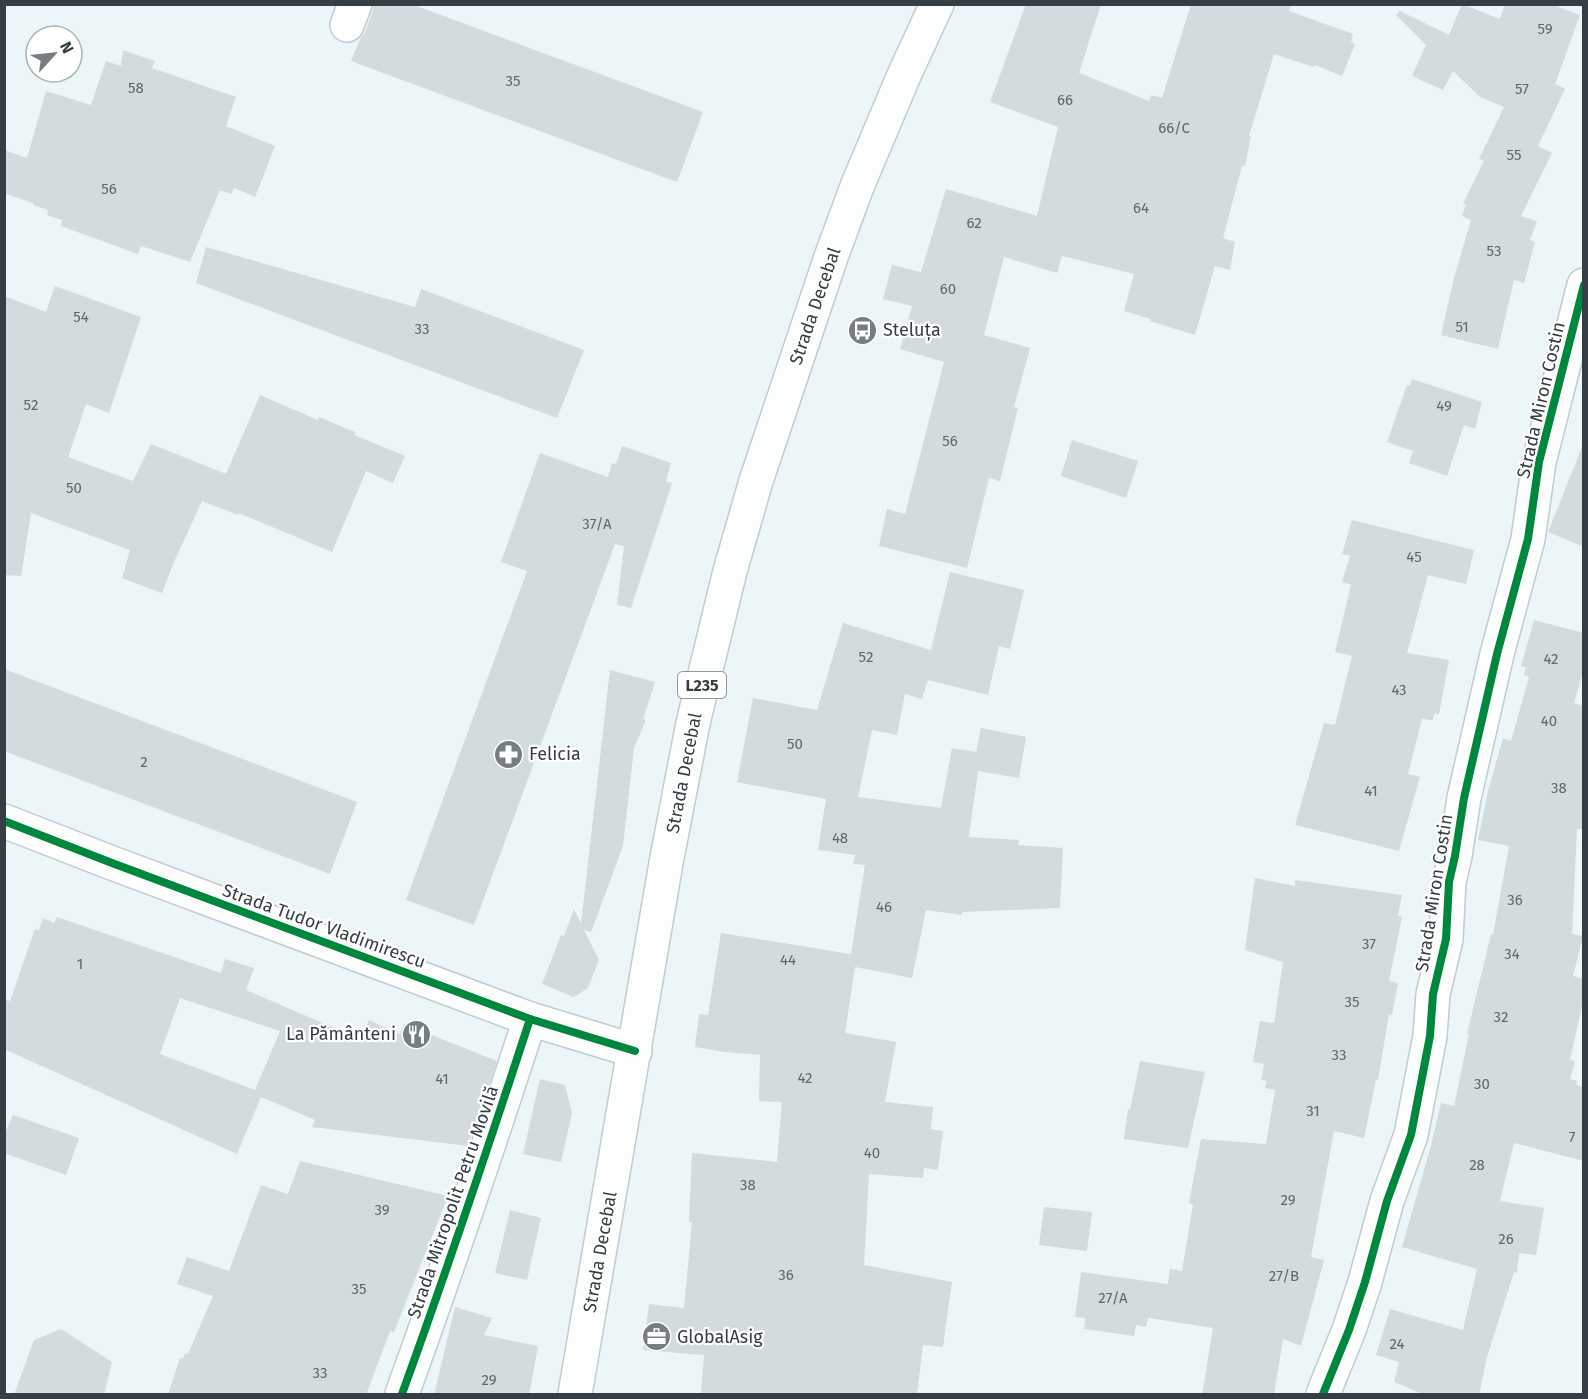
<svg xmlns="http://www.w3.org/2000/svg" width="1588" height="1399" font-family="'Fira Sans',sans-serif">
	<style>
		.building { fill: #d2dbdd; fill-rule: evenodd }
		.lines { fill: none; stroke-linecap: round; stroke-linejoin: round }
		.street-casing { stroke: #c2cbce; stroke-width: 36 }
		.primary-casing { stroke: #c2cbce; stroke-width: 36 }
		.street { stroke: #fcfefe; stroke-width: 33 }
		.primary { stroke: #fcfefe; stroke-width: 33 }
		.cycleway-casing { stroke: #fff; stroke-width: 11 }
		.cycleway { stroke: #00873e; stroke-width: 8 }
		.labels { text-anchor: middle; stroke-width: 4.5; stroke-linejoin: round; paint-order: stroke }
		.number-label { font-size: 15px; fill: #5e676a }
		.shield { fill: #fff; stroke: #72787b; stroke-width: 1.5 }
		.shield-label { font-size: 16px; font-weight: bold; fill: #353e42 }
		.street-label { font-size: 18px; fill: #353e42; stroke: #fff }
		.poi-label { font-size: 18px; fill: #353e42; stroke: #fff; text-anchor: start }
	</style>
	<rect width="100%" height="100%" fill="#ecf5f8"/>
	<g class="building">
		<path d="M373,4H411L703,112L677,182L351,61L360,39L365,32L373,11Z"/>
		<path d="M1026,4H1101L1079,73L1149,101L1151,95L1162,98L1191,4H1291L1289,11L1353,34L1351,42L1355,44L1342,76L1315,65L1314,67L1274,54L1249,136H1251L1245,166H1242L1223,238L1235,242L1230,270L1215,266L1195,335L1150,321L1151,319L1124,311L1134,274L1062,256L1057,273L1004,257L984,335L1030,348L1014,407L1018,408L1000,481L989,478L967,568L879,546L887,509L905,514L944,362L900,349L912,306L883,299L892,265L921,272L946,189L1037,216L1058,127L990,102Z"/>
		<path d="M1462,4L1500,19L1505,4H1550L1580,15L1555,84L1565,89L1538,146L1552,153L1521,216L1537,221L1530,240L1535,242L1524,283L1514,280L1498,349L1441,335L1454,278L1471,220L1462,216L1466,205L1463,204L1484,161L1479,159L1504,107L1480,97L1453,71L1443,90L1412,76L1426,45L1396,15L1400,11L1449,35Z"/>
		<path d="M123,50L155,61L152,68L236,97L226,126L275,146L255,197L234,188L231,194L220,190L190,262L141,246L138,254L61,226L62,220L47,215L48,210L33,205V203L4,193V150L27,158L46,91L91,105L106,61L121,66Z"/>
		<path d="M206,247L415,307L421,289L584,350L557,418L196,283Z"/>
		<path d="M55,286L141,317L109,413L86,404L68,457L133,481L151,444L226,474L260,395L318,420L319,417L355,432L354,435L405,456L393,483L366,471L332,552L239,513L238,515L202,501L173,564L162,593L122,578L130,550L31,513L21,576L4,575V296L46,312Z"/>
		<path d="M1412,379L1482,402L1475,429L1464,425L1447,476L1409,463L1413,451L1387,442L1407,385L1410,386Z"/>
		<path d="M1072,440L1138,461L1126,498L1061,476Z"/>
		<path d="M622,446L671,463L666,481L672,483L631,608L617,605L624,546L615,544L474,925L406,900L527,571L501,562L540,453L608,477L612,463L616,464Z"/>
		<path d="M1582,447H1584V547L1548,532Z"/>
		<path d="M1352,520L1474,550L1466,584L1428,575L1407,653L1449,660L1439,714H1434L1433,720L1422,719L1408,774L1420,777L1399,851L1295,825L1324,723L1335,725L1352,656L1335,652L1351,585L1342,582L1350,556L1342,554Z"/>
		<path d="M950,572L1024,590L1010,649L999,646L988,695L928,680L922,699L905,694L897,735L872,730L858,797L941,808L952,748L976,752L981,728L1026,737L1019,778L978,771L969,837L1019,840L1018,845L1063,848L1060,908L962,912V915L926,910L912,978L855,967L845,1033L896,1042L885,1102L933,1107L931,1129L943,1131L938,1170L924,1168L923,1178L869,1174L864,1265L952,1282L943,1347L923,1345L917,1395H701L704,1355L643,1350L649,1304L684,1308L692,1222H689L692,1153L777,1162L782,1102L759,1101L760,1055L725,1052L695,1047L699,1014L708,1015L721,933L851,954L865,865L853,864L855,855L818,850L826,799L737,782L753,698L817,710L843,623L931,650Z"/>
		<path d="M1534,620L1584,633V669L1574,703L1584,706V829H1577L1572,934L1583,936L1573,976L1584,979V997L1570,1060L1575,1061L1570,1079L1577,1081L1576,1085L1584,1087V1161L1514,1143L1500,1201L1544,1208L1536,1255L1519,1253L1517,1273L1514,1272L1487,1357L1479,1395H1425L1394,1382L1399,1362L1376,1355L1390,1309L1463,1330L1477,1269L1402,1247L1430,1149L1441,1103L1454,1106L1469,1034H1467L1491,934L1493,935L1509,846L1478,840L1488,791L1503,738L1511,741L1529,677L1524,675L1526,667L1521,666Z"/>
		<path d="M4,669L357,802L330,874L4,751Z"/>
		<path d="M610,670L655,682L643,719L646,720L634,748L623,846L591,932L584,930L599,960L588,988L574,997L542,984L561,935L564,936L574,909L581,924Z"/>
		<path d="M1255,878L1295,886V880L1402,895L1398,916L1402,917L1389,981L1398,983L1392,1015L1389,1014L1378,1080H1376L1364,1138L1334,1131L1311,1257L1324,1260L1301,1346L1283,1339L1274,1395H1202L1213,1328L1148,1318L1146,1327L1136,1325L1134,1336L1084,1329L1085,1318L1075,1317L1081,1272L1168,1284L1170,1269L1182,1271L1193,1204L1189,1203L1201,1139L1266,1144L1275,1090L1265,1088L1267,1081L1261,1080L1264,1064L1253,1062L1260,1021L1274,1023L1283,962L1245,950Z"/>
		<path d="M57,917L221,973L225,959L254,968L246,990L360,1039L369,1020L400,1034L404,1024L497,1061L468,1146L312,1127L315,1120L261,1097L237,1154L4,1049V999L10,1001L35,929L39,930L43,918L54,923ZM180,998L280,1031L255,1090L160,1054Z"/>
		<path d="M1140,1061L1205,1072L1188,1148L1124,1139L1128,1109L1130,1110Z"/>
		<path d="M540,1079L565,1085L572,1113L561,1162L523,1154Z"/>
		<path d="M13,1115L79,1138L66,1175L4,1153V1135Z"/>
		<path d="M300,1161L448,1196L394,1332L390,1331L366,1395H168L180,1358L183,1359L185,1353L188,1354L213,1296L177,1284L187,1257L229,1271L261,1185L288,1194Z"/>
		<path d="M1044,1207L1092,1212L1087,1251L1039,1245Z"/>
		<path d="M510,1210L541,1218L527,1280L495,1273Z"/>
		<path d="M455,1307L492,1318L484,1335L538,1346L529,1395H434Z"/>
		<path d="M61,1329L112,1362L104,1395H14L34,1340Z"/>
	</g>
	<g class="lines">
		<defs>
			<g id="street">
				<path d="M347,25L355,4"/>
				<path d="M4,821L112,863L530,1019L635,1051"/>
				<path d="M402,1394C447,1270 489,1145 530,1019"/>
				<path d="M1323,1394L1349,1330L1365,1282L1387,1201L1411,1135L1430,1036L1433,994L1446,939L1449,882L1455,856L1464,798L1497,654L1528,539L1539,462L1584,285"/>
			</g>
			<path id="primary" d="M575,1394L666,863L693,723L730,571L756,481L831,257L858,184L905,73L937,4"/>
		</defs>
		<use href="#street" class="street-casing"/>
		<use href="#primary" class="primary-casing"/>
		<use href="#street" class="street"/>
		<use href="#primary" class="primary"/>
		<defs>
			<g id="cycleway">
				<path d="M4,821L112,863L530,1019L635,1051"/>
				<path d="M402,1394C447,1270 489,1145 530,1019"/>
				<path d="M1323,1394L1349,1330L1365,1282L1387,1201L1411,1135L1430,1036L1433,994L1446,939L1449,882L1455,856L1464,798L1497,654L1528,539L1539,462L1584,285"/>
			</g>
		</defs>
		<use href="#cycleway" class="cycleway-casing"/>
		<use href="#cycleway" class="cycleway"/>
	</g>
	<defs>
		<symbol id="bus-disc" viewBox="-11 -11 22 22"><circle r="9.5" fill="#757e82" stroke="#fff"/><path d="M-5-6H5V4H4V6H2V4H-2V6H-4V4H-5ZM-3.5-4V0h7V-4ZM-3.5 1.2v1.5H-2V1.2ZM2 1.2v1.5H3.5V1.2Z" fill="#fff"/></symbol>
		<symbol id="pharmacy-disc" viewBox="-11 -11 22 22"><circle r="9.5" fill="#757e82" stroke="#fff"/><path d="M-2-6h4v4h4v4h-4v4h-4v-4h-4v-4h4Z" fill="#fff"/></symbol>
		<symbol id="restaurant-disc" viewBox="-11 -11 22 22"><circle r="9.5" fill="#757e82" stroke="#fff"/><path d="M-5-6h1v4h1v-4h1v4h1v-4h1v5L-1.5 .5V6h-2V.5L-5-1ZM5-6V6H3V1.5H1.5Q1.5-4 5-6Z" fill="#fff"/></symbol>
		<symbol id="office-disc" viewBox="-11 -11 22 22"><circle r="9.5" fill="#757e82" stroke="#fff"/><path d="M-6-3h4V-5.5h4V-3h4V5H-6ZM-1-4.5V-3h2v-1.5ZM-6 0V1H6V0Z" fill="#fff"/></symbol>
	</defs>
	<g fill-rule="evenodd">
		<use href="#bus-disc" x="846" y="314" width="33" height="33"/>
		<use href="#pharmacy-disc" x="492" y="738" width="33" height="33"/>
		<use href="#restaurant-disc" x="400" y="1018" width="33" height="33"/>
		<use href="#office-disc" x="640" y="1320" width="33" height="33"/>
	</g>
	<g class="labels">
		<g class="number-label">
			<text x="1545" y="34">59</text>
			<text x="513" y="86">35</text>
			<text x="136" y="93">58</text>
			<text x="1522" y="94">57</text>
			<text x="1065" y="105">66</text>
			<text x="1174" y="133">66/C</text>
			<text x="1514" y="160">55</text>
			<text x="109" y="194">56</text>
			<text x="1141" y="213">64</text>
			<text x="974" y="228">62</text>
			<text x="1494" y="256">53</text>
			<text x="948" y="294">60</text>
			<text x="81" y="322">54</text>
			<text x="1462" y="332">51</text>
			<text x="422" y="334">33</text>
			<text x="31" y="410">52</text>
			<text x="1444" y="411">49</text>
			<text x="950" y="446">56</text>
			<text x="74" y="493">50</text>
			<text x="597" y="529">37/A</text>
			<text x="1414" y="562">45</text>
			<text x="866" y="662">52</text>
			<text x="1551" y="664">42</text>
			<text x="1399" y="695">43</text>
			<text x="1549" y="726">40</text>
			<text x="795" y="749">50</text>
			<text x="144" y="767">2</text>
			<text x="1559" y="793">38</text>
			<text x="1371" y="796">41</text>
			<text x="840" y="843">48</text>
			<text x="1515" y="905">36</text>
			<text x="884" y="912">46</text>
			<text x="1369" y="949">37</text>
			<text x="1512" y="959">34</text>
			<text x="788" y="965">44</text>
			<text x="80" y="969">1</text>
			<text x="1352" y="1007">35</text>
			<text x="1501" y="1022">32</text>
			<text x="1339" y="1060">33</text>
			<text x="805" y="1083">42</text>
			<text x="442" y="1084">41</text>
			<text x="1482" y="1089">30</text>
			<text x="1313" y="1116">31</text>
			<text x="1572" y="1142">7</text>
			<text x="872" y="1158">40</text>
			<text x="1477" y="1170">28</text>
			<text x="748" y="1190">38</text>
			<text x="1288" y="1205">29</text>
			<text x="382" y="1215">39</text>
			<text x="1506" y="1244">26</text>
			<text x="786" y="1280">36</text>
			<text x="1284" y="1281">27/B</text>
			<text x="359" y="1294">35</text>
			<text x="1113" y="1303">27/A</text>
			<text x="1397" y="1349">24</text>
			<text x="320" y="1378">33</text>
			<text x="489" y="1385">29</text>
		</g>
		<rect class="shield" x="678" y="672" width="48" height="26" rx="4.5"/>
		<g class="shield-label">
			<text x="702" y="691">L235</text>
		</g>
		<g class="street-label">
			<text transform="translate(815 306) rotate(-71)" y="6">Strada Decebal</text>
			<text transform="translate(1541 400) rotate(-77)" y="6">Strada Miron Costin</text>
			<text transform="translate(684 773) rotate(-79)" y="6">Strada Decebal</text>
			<text transform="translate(1434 893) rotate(-81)" y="6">Strada Miron Costin</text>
			<text transform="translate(324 926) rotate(20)" y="6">Strada Tudor Vladimirescu</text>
			<text transform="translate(453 1202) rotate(-71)" y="6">Strada Mitropolit Petru Movilă</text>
			<text transform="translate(600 1252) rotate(-80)" y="6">Strada Decebal</text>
		</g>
		<g class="poi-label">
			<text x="883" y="336">Steluța</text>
			<text x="529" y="760">Felicia</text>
			<text x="396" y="1040" text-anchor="end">La Pământeni</text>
			<text x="677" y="1343">GlobalAsig</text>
		</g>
	</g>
	<rect width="1588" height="1399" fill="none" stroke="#353e42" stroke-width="12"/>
	<g transform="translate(54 54) rotate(63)"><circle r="28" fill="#ffffff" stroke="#aeb2b3" stroke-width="1.5"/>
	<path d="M0-4.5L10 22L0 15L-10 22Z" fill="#757e82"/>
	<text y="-9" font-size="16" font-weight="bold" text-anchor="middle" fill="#353e42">N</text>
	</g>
</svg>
